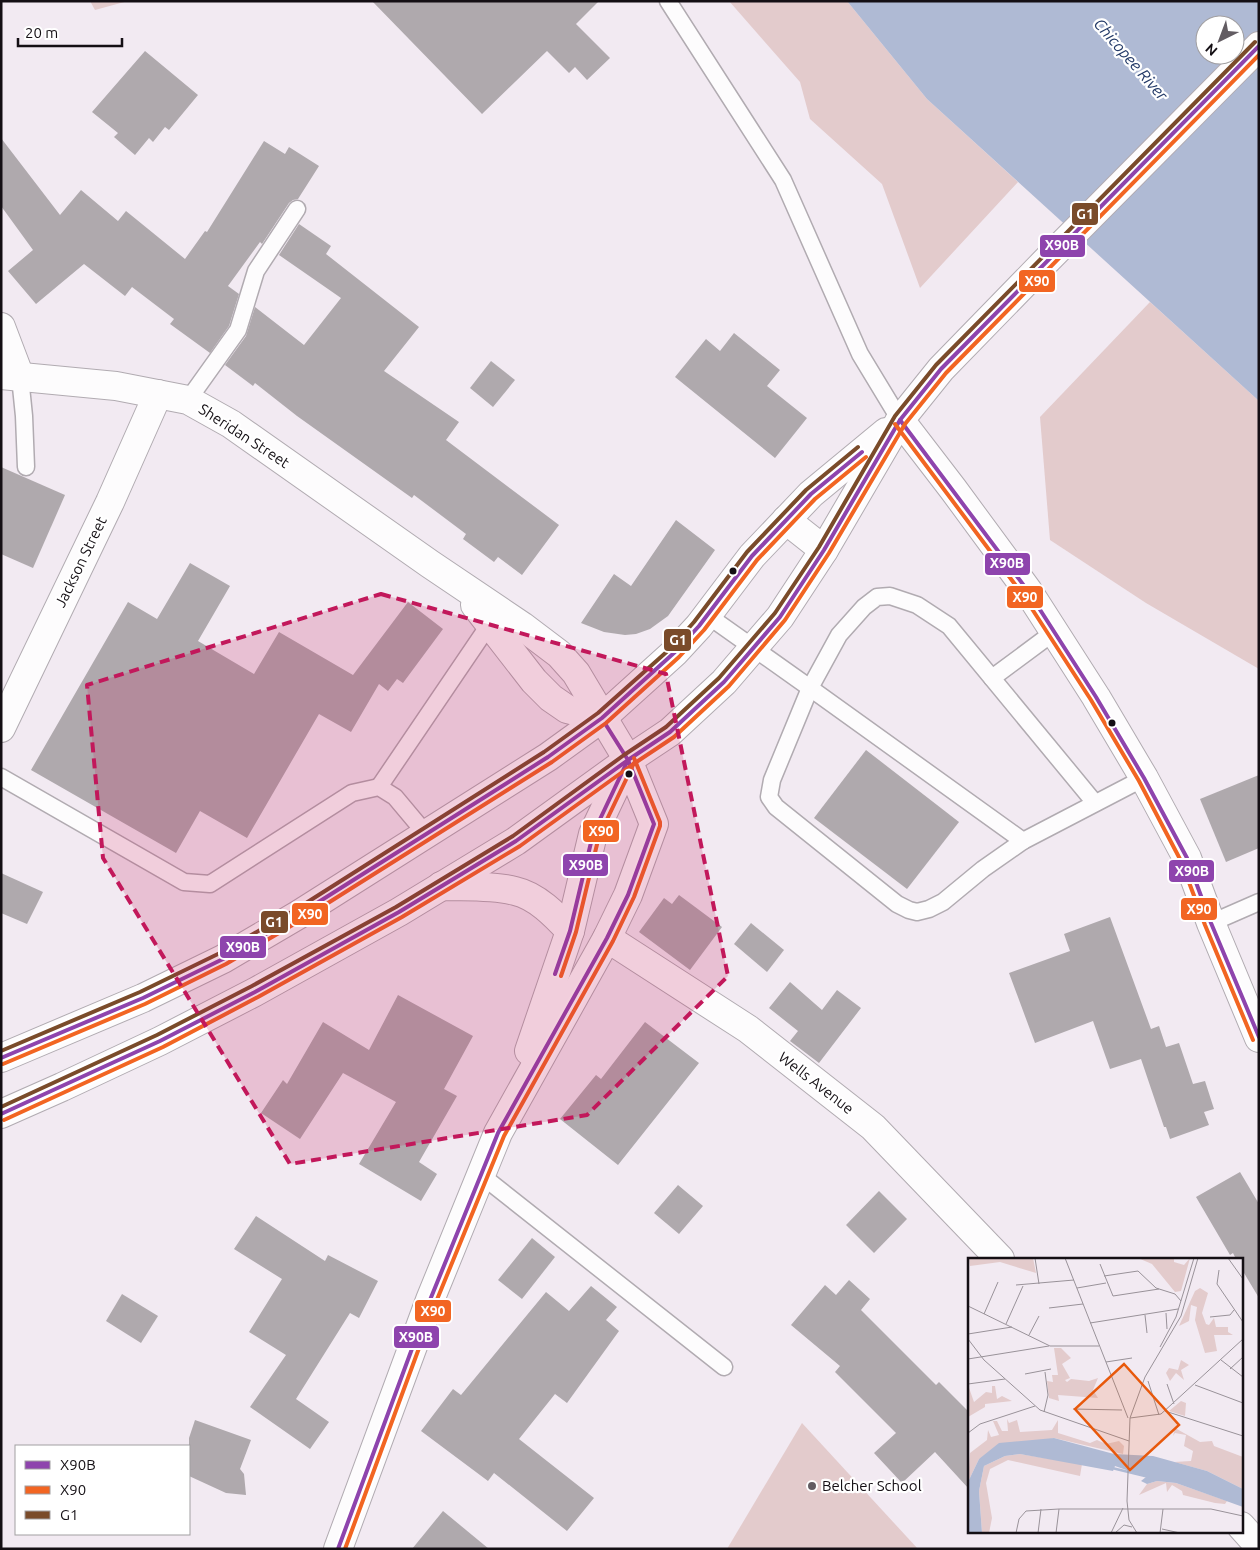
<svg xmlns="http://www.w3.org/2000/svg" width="1260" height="1550" font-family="Ubuntu,sans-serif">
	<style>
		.green { fill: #e3cbcc }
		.water { fill: #afbad4; fill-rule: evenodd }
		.building { fill: #afa9ad }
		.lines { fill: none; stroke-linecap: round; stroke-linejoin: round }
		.lane-casing { stroke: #b1abb1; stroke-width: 19 }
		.street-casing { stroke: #b1abb1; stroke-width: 30 }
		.secondary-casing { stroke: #b1abb1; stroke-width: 30 }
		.primary-casing { stroke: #b1abb1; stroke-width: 30 }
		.lane { stroke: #fdfcfd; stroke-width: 16 }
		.street { stroke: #fdfcfd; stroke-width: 28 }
		.secondary { stroke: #fdfcfd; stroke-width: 28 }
		.primary { stroke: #fdfcfd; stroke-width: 28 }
		.bus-1-casing { stroke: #fff; stroke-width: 8 }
		.bus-2-casing { stroke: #fff; stroke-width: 8 }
		.bus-3-casing { stroke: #fff; stroke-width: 8 }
		.bus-1 { stroke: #8e44ad; stroke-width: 4 }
		.bus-2 { stroke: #f26522; stroke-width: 4 }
		.bus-3 { stroke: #7a4b2a; stroke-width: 4 }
		.marked { fill: #c2185b; fill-opacity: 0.2; stroke: #c2185b; stroke-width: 4; stroke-dasharray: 10 6; stroke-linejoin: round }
		.bus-dot { fill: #140f14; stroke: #fff; stroke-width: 2 }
		.poi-dot { fill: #625c62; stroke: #fff; stroke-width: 2 }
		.labels { text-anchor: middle; stroke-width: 4.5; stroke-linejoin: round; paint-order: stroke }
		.street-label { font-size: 15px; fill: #140f14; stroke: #fff }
		.poi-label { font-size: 15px; fill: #140f14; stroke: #fff; text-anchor: start }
		.water-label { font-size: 16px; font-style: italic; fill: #223967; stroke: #fff }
		.inset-river { fill: none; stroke: #afbad4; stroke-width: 2.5 }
		.inset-road { fill: none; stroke: #999299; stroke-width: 1 }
		.view { fill: #e8590c; fill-opacity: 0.15; stroke: #e8590c; stroke-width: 2.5 }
		.inset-edge { fill: none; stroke: #140f14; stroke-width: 2.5 }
		.line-badge { stroke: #fff; stroke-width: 2 }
		.badge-label { font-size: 14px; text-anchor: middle; font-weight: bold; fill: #fff }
	</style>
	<rect width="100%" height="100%" fill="#f2eaf2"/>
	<g class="green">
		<path d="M90,1H128L95,10Z"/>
		<path d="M729,1H847L927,99L1018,182L920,288L882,184L810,119L800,82Z"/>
		<path d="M1150,302L1259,401V669L1146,603L1050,540L1040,417Z"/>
		<path d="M802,1423L918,1549H727Z"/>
	</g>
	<path class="water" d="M847,1H1259V401L927,99ZM1205,25H1235V55H1205Z"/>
	<g class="building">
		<path d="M372,1H599L576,24L610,58L587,80L575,67L569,73L547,51L482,114Z"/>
		<path d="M145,51L198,95L169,130L165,127L153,142L149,138L135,155L114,137L118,133L92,112Z"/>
		<path d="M1,138L60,215L81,190L118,221L126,211L185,259L205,231L207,232L264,141L285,154L289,147L319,166L298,199L293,200L289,203L262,244L260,242L228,286L239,294L229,326L210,353L170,324L174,319L132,287L125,296L84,264L36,304L8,271L33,250L1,206Z"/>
		<path d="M299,224L331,246L326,254L419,327L384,371L459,422L446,440L559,525L522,575L498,557L494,562L463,539L466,534L414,495L412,498L297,416L255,383L253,386L225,365L246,336L255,307L304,345L341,298L279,255Z"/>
		<path d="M734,333L780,370L767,386L807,418L775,458L675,377L706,339L720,351Z"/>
		<path d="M491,361L515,380L493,407L470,388Z"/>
		<path d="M1,467L65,495L33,568L1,554Z"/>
		<path d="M676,520L715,550L668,616L650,629L636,634L625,635L604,632L581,623L614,574L631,586Z"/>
		<path d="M190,563L230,586L198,641L254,674L279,632L353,675L408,602L443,629L403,683L397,679L388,691L379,684L351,732L319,714L247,838L200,811L176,853L31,770L128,602L157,619Z"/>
		<path d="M866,750L959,822L907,889L814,818Z"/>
		<path d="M1259,775V848L1226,862L1200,799Z"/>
		<path d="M1,873L43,892L27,924L1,913Z"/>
		<path d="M679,895L722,927L690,970L639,932L664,898L672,904Z"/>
		<path d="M1110,917L1151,1029L1159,1026L1166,1047L1179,1043L1193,1084L1205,1081L1214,1109L1204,1112L1209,1125L1170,1139L1166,1127H1164L1141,1059L1110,1069L1093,1021L1035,1043L1009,973L1070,951L1064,934Z"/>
		<path d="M751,923L784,950L767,972L734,944Z"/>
		<path d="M790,982L822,1010L837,990L861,1008L819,1063L790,1041L798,1031L769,1008Z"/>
		<path d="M398,995L473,1036L444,1089L457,1096L419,1162L437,1174L421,1201L359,1164L396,1102L343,1073L300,1139L261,1113L283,1080L287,1084L323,1022L369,1050Z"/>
		<path d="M645,1022L699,1063L618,1165L560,1119L596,1075L601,1079Z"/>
		<path d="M1240,1172L1259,1204V1298L1241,1268V1259H1236L1233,1253L1230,1255L1196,1197Z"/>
		<path d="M678,1185L703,1206L679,1234L654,1213Z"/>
		<path d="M879,1191L907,1219L874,1253L846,1225Z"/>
		<path d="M256,1216L325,1261L328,1255L378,1281L359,1318L350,1313L296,1399L329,1422L310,1449L250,1407L286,1355L249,1332L282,1279L234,1249Z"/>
		<path d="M532,1238L555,1257L522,1299L498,1280Z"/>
		<path d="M849,1280L870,1299L861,1310L936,1385L939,1382L969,1412V1489L935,1452L902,1483L874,1453L896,1433L835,1372L840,1366L791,1325L825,1285L836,1295Z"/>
		<path d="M591,1286L617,1307L606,1320L619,1331L567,1403L555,1394L519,1439L594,1498L567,1531L494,1473L488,1481L421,1431L453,1389L461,1395L546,1292L569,1311Z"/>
		<path d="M122,1294L158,1316L141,1343L106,1321Z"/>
		<path d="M195,1420L251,1440L240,1469L244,1474L246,1495L226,1493L189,1476V1438Z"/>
		<path d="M443,1511L489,1549H412Z"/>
	</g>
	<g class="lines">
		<defs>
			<g id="lane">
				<path d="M668,1L783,180L860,354L900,420"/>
				<path d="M20,377L24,416L26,467"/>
				<path d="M188,400L238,330L256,271L297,209"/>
				<path d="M707,615L810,688L1023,841"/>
				<path d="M992,678L1054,632"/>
				<path d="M1,777L184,882L210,884L352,793L379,787L395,797L426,834"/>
				<path d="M379,787L493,619"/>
				<path d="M1095,803L949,626L917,605L890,596L877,597L864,607L839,635L810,688L772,780L769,797L776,807L897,904L909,910L917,912L929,909L943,902L983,869L1023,841L1144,778"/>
				<path d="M1211,923L1259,902"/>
				<path d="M481,1175L724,1367"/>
			</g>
			<g id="street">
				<path d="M1,327L20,377"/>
				<path d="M1,728L110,502L158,394"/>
				<path d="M607,938L748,1029L873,1127L1000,1259"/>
				<path d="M1241,1526L1259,1546"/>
			</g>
			<g id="secondary">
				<path d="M1,375L116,386L188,400L231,424L430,564L522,626L559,654L576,673L628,760L654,824L628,895L607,938L498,1133L430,1300L338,1549"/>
				<path d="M900,420L953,489L1028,591L1096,697L1144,778L1187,858L1211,923L1259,1038"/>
				<path d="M475,605L534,681L551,698L567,709L602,718"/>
				<path d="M441,886C465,887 491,885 515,891C537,896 555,915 570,931"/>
				<path d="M529,1051L570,931L593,834L628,760"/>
			</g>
			<g id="primary">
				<path d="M786,520L824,550"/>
				<path d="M1,1058L143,998L223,959L298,915L548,757L602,718L675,652L699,626L752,556L811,494L886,432"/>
				<path d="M1,1114L62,1087L160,1041L255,992L399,912L516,841L628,760L670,732L724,682L780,617L824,550L900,420L941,369L1048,259L1259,46"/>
			</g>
		</defs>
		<use href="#lane" class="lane-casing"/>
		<use href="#street" class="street-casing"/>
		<use href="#secondary" class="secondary-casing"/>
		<use href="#primary" class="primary-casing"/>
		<use href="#lane" class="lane"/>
		<use href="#street" class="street"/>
		<use href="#secondary" class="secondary"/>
		<use href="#primary" class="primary"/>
		<defs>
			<g id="bus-1">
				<path d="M900,420L1028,591L1096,697L1144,778L1187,858L1211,923L1259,1037"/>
				<path d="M555,974L570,931L593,834L628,760"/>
				<path d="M1,1058L143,998L223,959L298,915L548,757L602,718L675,652L699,626L752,556L811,494L862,452"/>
				<path d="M1,1114L160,1041L255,992L399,912L516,841L628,760L670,732L724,682L780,617L824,550L900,420L941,369L1259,46"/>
				<path d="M338,1549L430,1300L498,1133L607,938L628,895L654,824L628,760L606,725"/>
			</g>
			<g id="bus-2">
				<path d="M895,424L1023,595L1091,700L1139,781L1181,861L1205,925L1253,1040"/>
				<path d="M561,976L576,932L599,836L634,763"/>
				<path d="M3,1064L145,1004L226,964L301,920L552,762L606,723L679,657L704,630L757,560L815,499L866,457"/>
				<path d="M4,1120L163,1047L258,997L402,917L520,846L632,765L674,737L729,686L785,620L829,553L905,424L946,373L1259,55"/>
				<path d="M345,1549L436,1302L504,1136L613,941L634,897L660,826V822L634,758"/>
			</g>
			<g id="bus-3">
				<path d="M1,1051L140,992L220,953L295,910L544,752L598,713L671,648L694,622L747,552L806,490L858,447"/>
				<path d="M1,1107L157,1035L252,986L396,907L513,836L624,755L666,727L719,678L775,613L819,547L895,416L936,365L1255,42"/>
			</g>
		</defs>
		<use href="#bus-1" class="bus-1-casing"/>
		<use href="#bus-2" class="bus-2-casing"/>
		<use href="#bus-3" class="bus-3-casing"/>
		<use href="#bus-1" class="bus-1"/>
		<use href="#bus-2" class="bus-2"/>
		<use href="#bus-3" class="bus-3"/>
	</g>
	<path class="marked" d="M381,594L666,674L728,976L587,1115L290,1164L103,858L87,685Z"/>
	<g class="bus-dot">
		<circle cx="733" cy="571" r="4.5"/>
		<circle cx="1112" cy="723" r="4.5"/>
		<circle cx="629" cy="774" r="4.5"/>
	</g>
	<circle class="poi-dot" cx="812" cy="1486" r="5"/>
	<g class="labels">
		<g class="street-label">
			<text transform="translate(244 436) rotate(33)" y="5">Sheridan Street</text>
			<text transform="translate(81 562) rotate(-64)" y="5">Jackson Street</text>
			<text transform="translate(816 1083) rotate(38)" y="5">Wells Avenue</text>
		</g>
		<g class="poi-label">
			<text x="822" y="1491">Belcher School</text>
		</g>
		<g class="water-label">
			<text transform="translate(1131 59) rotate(49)" y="6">Chicopee River</text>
		</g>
	</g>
	<g transform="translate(968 1258)">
		<rect width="275" height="275" fill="#f2eaf2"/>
		<path d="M1,0H65L68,15L32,4L2,8ZM170,0H206V4L216,7L222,0L213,33L207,34L184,6ZM232,30L240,35L234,55L238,66L241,67L246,60L248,69H260V74L265,77H246L249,93L237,95L227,62L229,49L223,47L221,63L211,68L227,33ZM86,90H93L103,100L94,106L102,120L97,122L99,124L103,121L121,123L130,120L125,132L130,140L90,137L91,143L81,140L79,123L85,124L84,117H90ZM213,102L221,107L213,112L216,122L208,115L202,123L198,115L201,110L210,112ZM0,127L6,144L18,134L24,135V128H27L29,141L34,138L44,143L17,146V149L0,159ZM213,143L218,145L217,158L201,153ZM39,161L41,165L49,162L52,174L84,172L90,162V175L122,185L129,182L138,186L151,183L156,188L155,196L86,180L11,201L0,224L2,195L19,182L20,172L23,179L31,177L25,163H29L34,173H40ZM207,170L232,184L244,183L246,188L275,199V231L239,213L206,204L223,203L225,193L216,188L218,177L207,175L205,178ZM52,196L114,206L112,218L40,202L22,211L18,225L24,260L21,275H14L11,233L16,208L37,198ZM189,223L208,225L259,243L257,246L247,245L215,237L214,233L204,227L199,234L198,225L171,237L179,226Z" fill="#e3cbcc"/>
		<path d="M86,180L146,196L185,198L239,213L275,231V249L208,225L189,223L179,226L173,223L178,219L147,208L145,213L52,196L37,198L16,208L11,233L14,275H0V224L11,201L31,185Z" fill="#afbad4"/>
		<path class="inset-river" d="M144,210L181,219"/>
		<path class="inset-road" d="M67,0L71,26M97,0L160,160M260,0L275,21M132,6L145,38L191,31M251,12L249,26L275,64M136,18L170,13L188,30L207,36L213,43M48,27L106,22M109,30L138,25M0,48L82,88H131M81,50L115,46M198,55L199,71M16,56L30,24M177,57L179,75M242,59L262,57L266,52M122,65L210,51M38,66L55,28M0,76L44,69M61,77L71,58M0,81L16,102L72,152L161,183M192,89L208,59L226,0M0,101L81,88M253,102L275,119M138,104L164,100M262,111L275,99M57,116L83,111M180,123L191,157M0,126L37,121M199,126L206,146M227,127L275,145M105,151L154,152M197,153L275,178M76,154L80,137L77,114M162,160L193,156L275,81M0,175L12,166L67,148M194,271L212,275M48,275L51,261L58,253L91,251M70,275L73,251M88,275L91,251H243L275,258M143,275L155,250M147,275L156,267L164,269M169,275L161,262L159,243L162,160L177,119L213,58L230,0M192,275L195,251"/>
		<path class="view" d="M156,106L211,167L162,212L107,151Z"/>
		<rect width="275" height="275" class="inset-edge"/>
	</g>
	<g class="line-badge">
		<rect x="1071" y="202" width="28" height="24" rx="5" fill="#7a4b2a"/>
		<rect x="1039" y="234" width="47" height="24" rx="5" fill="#8e44ad"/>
		<rect x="1018" y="269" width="38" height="24" rx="5" fill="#f26522"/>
		<rect x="984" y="552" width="47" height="24" rx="5" fill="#8e44ad"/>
		<rect x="1006" y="585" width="38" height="24" rx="5" fill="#f26522"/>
		<rect x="663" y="628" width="29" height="24" rx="5" fill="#7a4b2a"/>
		<rect x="582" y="819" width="38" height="24" rx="5" fill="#f26522"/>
		<rect x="562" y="853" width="47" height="24" rx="5" fill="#8e44ad"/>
		<rect x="1168" y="859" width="47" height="24" rx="5" fill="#8e44ad"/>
		<rect x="1180" y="897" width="38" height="24" rx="5" fill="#f26522"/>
		<rect x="291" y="902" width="38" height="24" rx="5" fill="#f26522"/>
		<rect x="260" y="910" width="29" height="24" rx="5" fill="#7a4b2a"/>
		<rect x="219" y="935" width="48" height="24" rx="5" fill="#8e44ad"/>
		<rect x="414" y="1299" width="38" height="24" rx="5" fill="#f26522"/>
		<rect x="393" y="1325" width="47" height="24" rx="5" fill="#8e44ad"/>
	</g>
	<g class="badge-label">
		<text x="1085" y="219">G1</text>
		<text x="1062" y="250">X90B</text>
		<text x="1037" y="286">X90</text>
		<text x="1007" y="568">X90B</text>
		<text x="1025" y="602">X90</text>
		<text x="678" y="645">G1</text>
		<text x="601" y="836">X90</text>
		<text x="586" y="870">X90B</text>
		<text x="1192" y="876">X90B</text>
		<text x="1199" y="914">X90</text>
		<text x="310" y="919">X90</text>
		<text x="274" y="927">G1</text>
		<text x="243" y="952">X90B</text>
		<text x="433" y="1316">X90</text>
		<text x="416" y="1342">X90B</text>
	</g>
	<rect width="1260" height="1550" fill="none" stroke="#140f14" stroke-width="5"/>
	<rect x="15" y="1445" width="175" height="90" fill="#ffffff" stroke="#a19fa1"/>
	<rect x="25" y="1461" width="25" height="8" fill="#8e44ad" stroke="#a19fa1"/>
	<text x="60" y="1470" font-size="15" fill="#140f14">X90B</text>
	<rect x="25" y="1486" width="25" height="8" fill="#f26522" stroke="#a19fa1"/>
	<text x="60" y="1495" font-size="15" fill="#140f14">X90</text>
	<rect x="25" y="1511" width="25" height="8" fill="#7a4b2a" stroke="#a19fa1"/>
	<text x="60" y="1520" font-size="15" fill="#140f14">G1</text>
	<g transform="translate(1220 40) rotate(222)"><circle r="24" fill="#ffffff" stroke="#a19fa1"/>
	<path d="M0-4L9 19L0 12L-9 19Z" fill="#625c62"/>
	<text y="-8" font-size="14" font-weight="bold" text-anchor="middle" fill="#140f14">N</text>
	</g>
	<path d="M18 38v8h104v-8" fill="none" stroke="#140f14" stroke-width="2.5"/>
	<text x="25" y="38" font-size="15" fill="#140f14" stroke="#ffffff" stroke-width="4" paint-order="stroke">20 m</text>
</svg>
